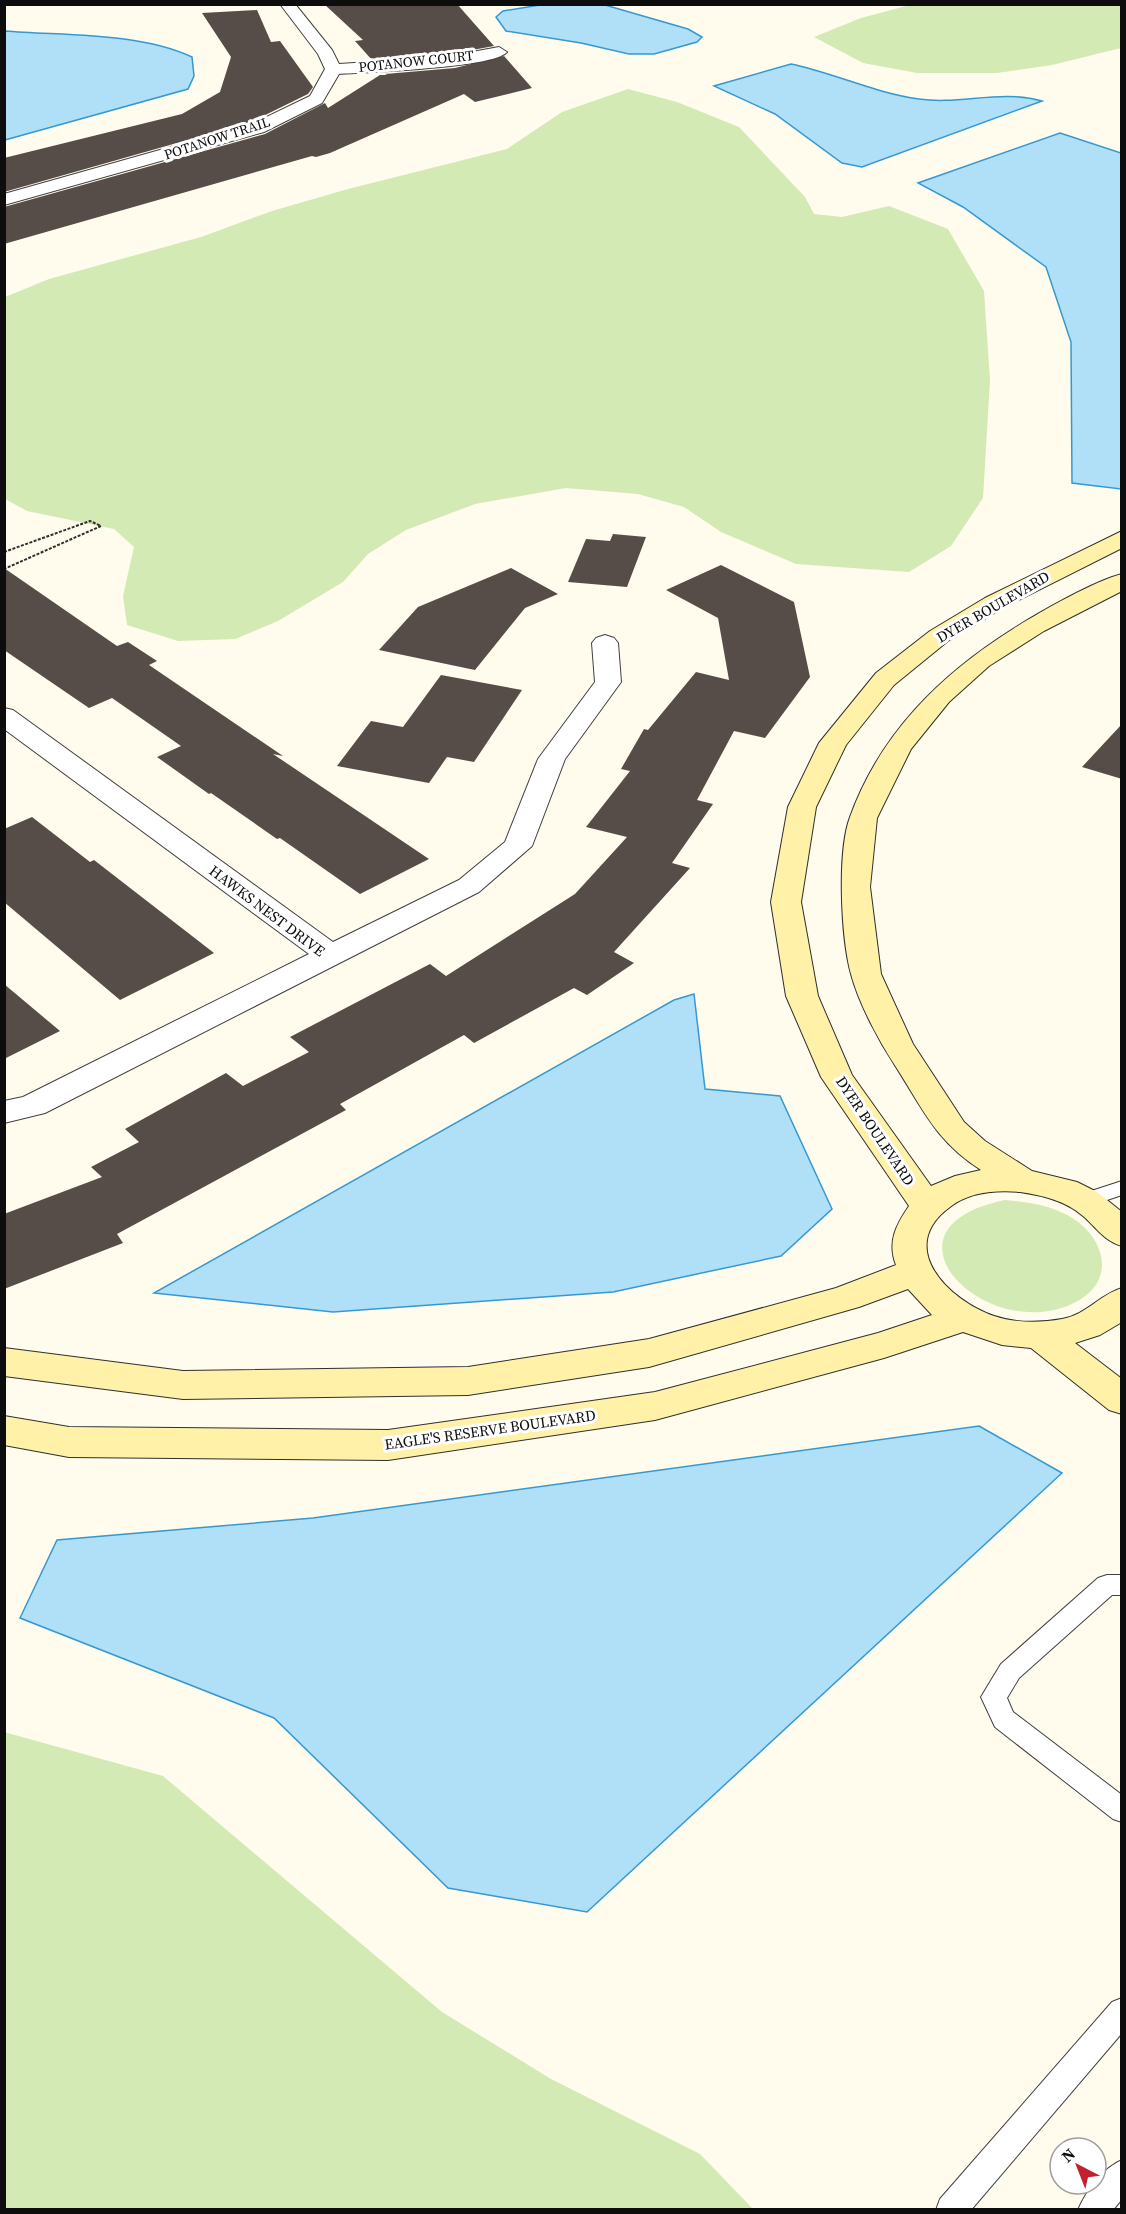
<svg xmlns="http://www.w3.org/2000/svg" width="1126" height="2214" font-family="'Source Serif 4',serif">
	<style>
		.green { fill: #d3eab5 }
		.water { fill: #b0e0f8; stroke: #3599d1; stroke-width: 1.5 }
		.building { fill: #564d49 }
		.lines { fill: none; stroke-linecap: round; stroke-linejoin: round }
		.lane-casing { stroke: #404040; stroke-width: 2 }
		.street-casing { stroke: #404040; stroke-width: 2 }
		.secondary-casing { stroke: #2f2f2f; stroke-width: 2 }
		.path { stroke: #2f2f2f; stroke-width: 2; stroke-dasharray: 3 1.5; stroke-linecap: butt }
		.lane { fill: #fff; fill-rule: evenodd }
		.street { fill: #fff; fill-rule: evenodd }
		.secondary { fill: #fff2a8; fill-rule: evenodd }
		.labels { text-anchor: middle; stroke-width: 6; stroke-linejoin: round; paint-order: stroke }
		.far-street-label { font-size: 14px; fill: #0d0d0d; stroke: #fff }
		.street-label { font-size: 15px; fill: #0d0d0d; stroke: #fff }
	</style>
	<rect width="100%" height="100%" fill="#fffbed"/>
	<g class="green">
		<path d="M910,5H1121V48L1052,65L997,73H917L863,63L814,37L861,18Z"/>
		<path d="M628,89L677,102L739,127L805,197L814,214L842,217L889,206L948,229L984,291L990,380L983,498L951,546L909,572L796,564L721,532L684,507L638,494L566,488L475,504L406,530L368,554L343,582L278,621L235,639L178,641L127,625L123,596L134,547L114,529L27,511L5,499V297L49,279L201,237L272,211L348,189L507,149L562,112Z"/>
		<path d="M1005,1200C1025,1202 1045,1204 1063,1213C1103,1231 1121,1280 1074,1303C987,1346 867,1228 1005,1200Z"/>
		<path d="M4,1732L163,1776L442,2012L551,2079L700,2154L753,2209H5Z"/>
	</g>
	<g class="water">
		<path d="M546,4L605,5L688,29L702,37L697,42L654,54H629L581,43L506,31L496,17L503,11Z"/>
		<path d="M5,31C64,36 138,32 192,57L194,76L188,89L5,140Z"/>
		<path d="M791,64C834,73 875,93 919,99C960,105 1001,89 1042,101L862,167L842,163L775,114L714,86Z"/>
		<path d="M1060,133L1121,153V489L1072,483L1071,342L1046,267L963,207L918,183Z"/>
		<path d="M694,994L705,1089L780,1096L832,1209L781,1256L613,1292L333,1312L154,1293L674,1000Z"/>
		<path d="M979,1426L1062,1473L587,1912L448,1888L274,1718L20,1618L57,1540L313,1518Z"/>
	</g>
	<g class="building">
		<path d="M324,4H457L494,46L445,55L372,60L355,41L363,40Z"/>
		<path d="M257,10L271,42L280,41L313,87L308,94L251,122L4,192V158L182,114L220,92L231,57L202,13Z"/>
		<path d="M504,56L532,88L475,102L464,94L330,153L316,157L312,156L4,244V207L265,134L325,103L328,108L380,75H387L385,74L455,68Z"/>
		<path d="M613,534L646,537L627,587L568,582L586,539L610,541Z"/>
		<path d="M721,565L794,602L810,677L765,738L734,731L697,800L713,804L672,863L690,868L614,952L634,963L587,995L574,988L474,1043L464,1035L340,1104L346,1110L117,1234L123,1243L4,1289V1214L102,1177L91,1167L139,1142L125,1129L226,1073L243,1086L309,1052L290,1037L430,964L446,976L575,894L627,837L586,827L630,771L621,769L644,729L648,730L696,672L729,680L718,618L666,590Z"/>
		<path d="M4,568L117,646L128,642L157,661L149,665L283,756L273,754L429,859L360,894L280,838L277,839L211,793L209,794L157,757L181,746L112,698L89,708L4,650Z"/>
		<path d="M511,568L558,594L525,608L475,670L379,650L418,607Z"/>
		<path d="M441,675L522,690L474,762L447,757L429,783L337,766L371,721L403,727Z"/>
		<path d="M1122,724V779L1082,767Z"/>
		<path d="M32,817L90,862L94,860L214,953L120,1000L4,902V829Z"/>
		<path d="M4,984L60,1031L4,1059Z"/>
	</g>
	<g class="lines">
		<defs>
			<g id="lane">
				<path d="M1122,1181V1195L1086,1207L1079,1205L1076,1200L1079,1195Z"/>
				<path d="M1107,1575H1122V1595H1112L1019,1678L1007,1698L1013,1712L1122,1795V1822L1113,1819L995,1727L981,1697L1001,1664L1098,1578Z"/>
				<path d="M1122,1998V2033L971,2210H936L940,2199L1112,2002Z"/>
				<path d="M1122,2160V2199L1113,2210H1078C1086,2191 1103,2168 1122,2160Z"/>
			</g>
			<g id="street">
				<path d="M280,4H295L332,50L339,64L445,57L499,47L507,52C494,68 365,72 339,74L322,103L264,132L4,205V194L252,124L310,96L325,69L318,54Z"/>
				<path d="M605,635L614,638L618,643L621,682L565,759L532,846L479,892L45,1113L4,1123V1101L23,1097L309,954L4,729V708L13,710L333,942L459,880L505,842L538,759L595,682L592,643L596,638Z"/>
			</g>
			<path id="secondary" d="M1122,531V548L1003,608L948,641L894,685L846,745L816,807L801,902L818,996L852,1075L931,1186L955,1176L981,1170C936,1141 924,1111 896,1067C879,1041 859,1004 851,974C841,938 837,851 850,817C880,734 940,675 1013,629C1038,613 1094,581 1122,574V591L1044,631L989,666L949,702L911,749L877,818L870,887L881,974L913,1044L964,1122L985,1141L1032,1171L1077,1182L1097,1192L1122,1212V1246C1104,1241 1096,1227 1083,1216C1066,1201 1042,1195 1020,1192C996,1190 969,1192 950,1207C895,1247 948,1300 994,1316C1015,1323 1040,1323 1062,1319C1086,1315 1099,1295 1122,1288V1322L1100,1335L1075,1343L1122,1379V1414L1109,1410L1031,1348L1002,1345L963,1332L884,1358L655,1420L388,1460L69,1457L4,1445V1416L69,1427L388,1430L655,1392L878,1333L932,1315L908,1289L859,1307L649,1367L468,1395L183,1399L4,1376V1348L183,1371L468,1367L649,1339L836,1288L896,1265C887,1242 896,1225 909,1206L821,1077L786,996L771,902L788,807L819,743L876,673L930,631L985,598Z"/>
		</defs>
		<use href="#lane" class="lane-casing"/>
		<use href="#street" class="street-casing"/>
		<use href="#secondary" class="secondary-casing"/>
		<path class="path" d="M4,552L90,521L101,526L4,569"/>
		<use href="#lane" class="lane"/>
		<use href="#street" class="street"/>
		<use href="#secondary" class="secondary"/>
	</g>
	<g class="labels">
		<g class="far-street-label">
			<text transform="translate(416 61) rotate(-6)" y="5">POTANOW COURT</text>
			<text transform="translate(217 138) rotate(-18)" y="5">POTANOW TRAIL</text>
		</g>
		<g class="street-label">
			<text transform="translate(993 607) rotate(-30)" y="5">DYER BOULEVARD</text>
			<text transform="translate(267 911) rotate(37)" y="5">HAWKS NEST DRIVE</text>
			<text transform="translate(875 1131) rotate(56)" y="5">DYER BOULEVARD</text>
			<text transform="translate(490 1430) rotate(-8)" y="5">EAGLE'S RESERVE BOULEVARD</text>
		</g>
	</g>
	<rect width="1126" height="2214" fill="none" stroke="#0d0d0d" stroke-width="12"/>
	<g transform="translate(1078 2166) rotate(318)"><circle r="28" fill="#ffffff" stroke="#9e9e9e" stroke-width="1.5"/>
	<path d="M0-4.5L10 22L0 15L-10 22Z" fill="#c1212f"/>
	<text y="-9" font-size="16" font-weight="bold" text-anchor="middle" fill="#0d0d0d">N</text>
	</g>
</svg>
